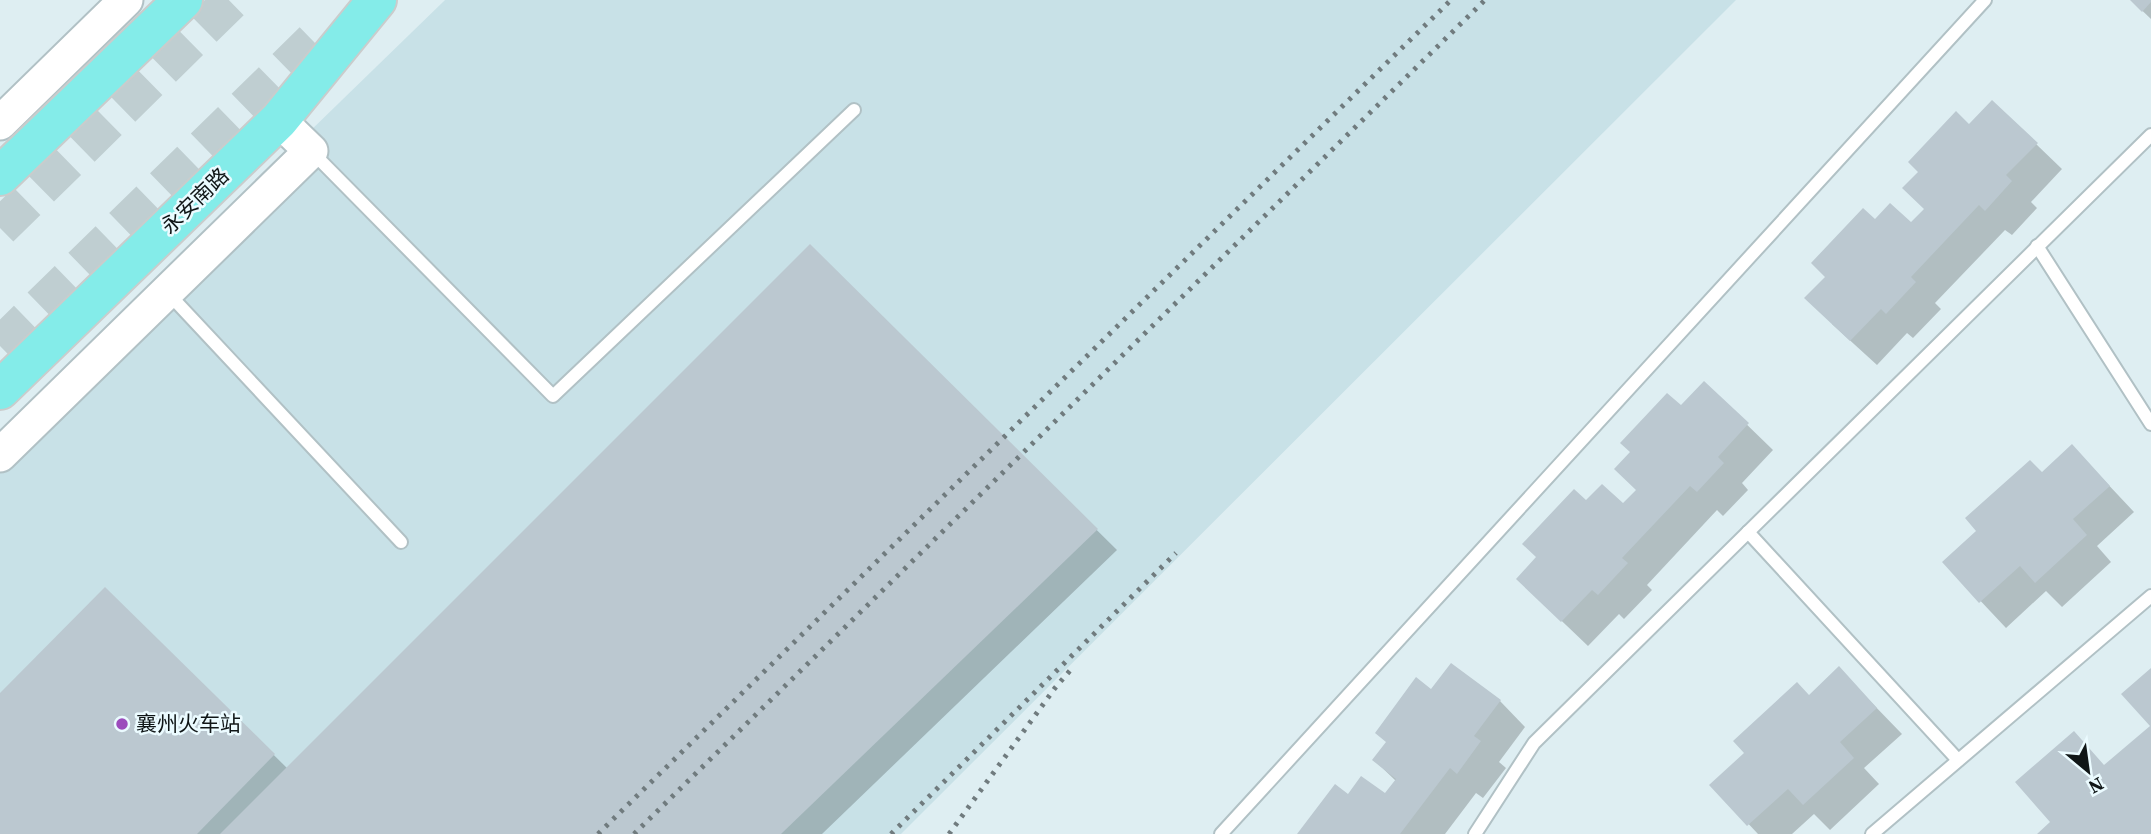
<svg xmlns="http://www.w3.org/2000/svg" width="2151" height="834" font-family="'Source Serif 4','Noto Sans SC',serif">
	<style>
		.built { fill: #c8e1e7 }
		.shadow { fill: #0003 }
		.building { fill: #bbc8d0 }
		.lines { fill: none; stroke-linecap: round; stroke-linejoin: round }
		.primary-tunnel { stroke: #bfced1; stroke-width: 38; stroke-dasharray: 38 19; stroke-linecap: butt }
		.service-casing { stroke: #b1c1c5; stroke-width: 16 }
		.tertiary-casing { stroke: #b1c1c5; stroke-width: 37 }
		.primary-casing { stroke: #cacccc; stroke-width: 42 }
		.service { stroke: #fff; stroke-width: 12 }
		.tertiary { stroke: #fff; stroke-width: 33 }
		.primary { stroke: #84ece9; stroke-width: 38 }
		.rail { stroke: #707b7e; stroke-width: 5; stroke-dasharray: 3.5 7; stroke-linecap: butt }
		.poi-dot { fill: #9c4cbc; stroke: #ebfbff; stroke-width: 2.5 }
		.labels { text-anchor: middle; stroke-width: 5; stroke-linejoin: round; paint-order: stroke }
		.street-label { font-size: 21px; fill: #101617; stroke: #ebfbff }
		.poi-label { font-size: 21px; fill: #101617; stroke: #ebfbff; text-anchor: start }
	</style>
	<rect width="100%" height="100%" fill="#deeef2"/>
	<path class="built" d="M445,0H1736L901,834H0V432Z"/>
	<g class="shadow">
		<path d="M2131,0H2151V19Z"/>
		<path d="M1969,127L2036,144L2062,169L2031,202L2037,208L2012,235L2005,230L1935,303L1941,309L1913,338L1907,333L1877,365L1832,324L1875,222L1911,225L1926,209Z"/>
		<path d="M810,247L1117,550L822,834H0V695L105,589L288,769Z"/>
		<path d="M1704,383L1773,450L1742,483L1748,490L1723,516L1717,510L1647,585L1652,590L1624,619L1619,614L1588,646L1544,604L1586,503L1623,506L1638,491L1681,407Z"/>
		<path d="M2072,446L2134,512L2097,546L2111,562L2062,607L2046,591L2006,628L1944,562Z"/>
		<path d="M1839,669L1902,734L1864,768L1879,784L1830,830L1814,814L1792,834H1758L1712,785Z"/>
		<path d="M1432,691L1500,701L1525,727L1499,762L1506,768L1483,798L1476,793L1445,834H1300L1385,795L1396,781L1374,760Z"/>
	</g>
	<g class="building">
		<path d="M2130,0H2151V2L2142,12Z"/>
		<path d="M1992,100L2038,143L2006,175L2012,181L1985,211L1979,205L1911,277L1916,282L1886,314L1881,309L1850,341L1804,298L1825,277L1811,263L1863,208L1875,219L1890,203L1911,222L1924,209L1902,188L1918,172L1908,162L1956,111L1969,124Z"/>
		<path d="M810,244L1098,529L781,834H220Z"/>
		<path d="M1704,381L1749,423L1718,457L1724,463L1697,492L1690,486L1622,558L1628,563L1598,595L1592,590L1561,622L1516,579L1536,557L1522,544L1574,489L1586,500L1602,484L1623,503L1636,490L1614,469L1630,452L1620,443L1667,393L1681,405Z"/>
		<path d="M2072,444L2110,486L2073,519L2087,535L2035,583L2020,566L1979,603L1942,562L1976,531L1965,518L2030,460L2042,472Z"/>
		<path d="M105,587L275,754L197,834H0V693Z"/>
		<path d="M1451,663L1501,700L1474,736L1481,741L1457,774L1450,768L1400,834H1297L1335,784L1348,794L1361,776L1385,793L1396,779L1372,760L1386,742L1375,733L1416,677L1431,689Z"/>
		<path d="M1839,666L1877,708L1840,742L1854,758L1803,805L1788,789L1747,826L1709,785L1744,753L1733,741L1797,682L1809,695Z"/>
		<path d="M2151,668V834H2037L2050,822L2015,782L2074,731L2104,765L2150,726L2121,694Z"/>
	</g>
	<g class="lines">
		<g class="primary-tunnel">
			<path d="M0,228L232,0"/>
			<path d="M0,346L317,37"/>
		</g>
		<defs>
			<g id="service">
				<path d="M311,151L553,396L854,110"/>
				<path d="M2037,246L2151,424"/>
				<path d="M167,292L401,542"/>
				<path d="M1748,532L1958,760"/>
				<path d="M1221,834L1985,0"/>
				<path d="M1475,834L1534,743L2151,135"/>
				<path d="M1872,834L2151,596"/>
			</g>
			<g id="tertiary">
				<path d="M0,123L126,0"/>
				<path d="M0,455L311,151L279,120"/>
			</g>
			<g id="primary">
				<path d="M0,176L183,0"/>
				<path d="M0,390L279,120L377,0"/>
			</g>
		</defs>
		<use href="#service" class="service-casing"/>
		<use href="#tertiary" class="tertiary-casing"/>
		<use href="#primary" class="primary-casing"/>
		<use href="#service" class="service"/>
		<use href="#tertiary" class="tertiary"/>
		<use href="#primary" class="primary"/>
		<g class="rail">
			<path d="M598,834L1451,0"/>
			<path d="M634,834L1485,0"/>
			<path d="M891,834L1176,553"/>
			<path d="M949,834L1055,688L1073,667"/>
		</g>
	</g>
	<circle class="poi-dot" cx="122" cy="724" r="7"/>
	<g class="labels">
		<g class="street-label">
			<text transform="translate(195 201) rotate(-44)" y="7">永安南路</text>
		</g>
		<g class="poi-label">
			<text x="136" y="731">襄州火车站</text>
		</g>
	</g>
	<g transform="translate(2088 771) rotate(151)" stroke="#ebfbff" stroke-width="5" paint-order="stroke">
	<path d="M0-5L12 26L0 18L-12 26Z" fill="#101617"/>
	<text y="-10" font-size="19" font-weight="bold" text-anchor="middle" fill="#101617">N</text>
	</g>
</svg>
